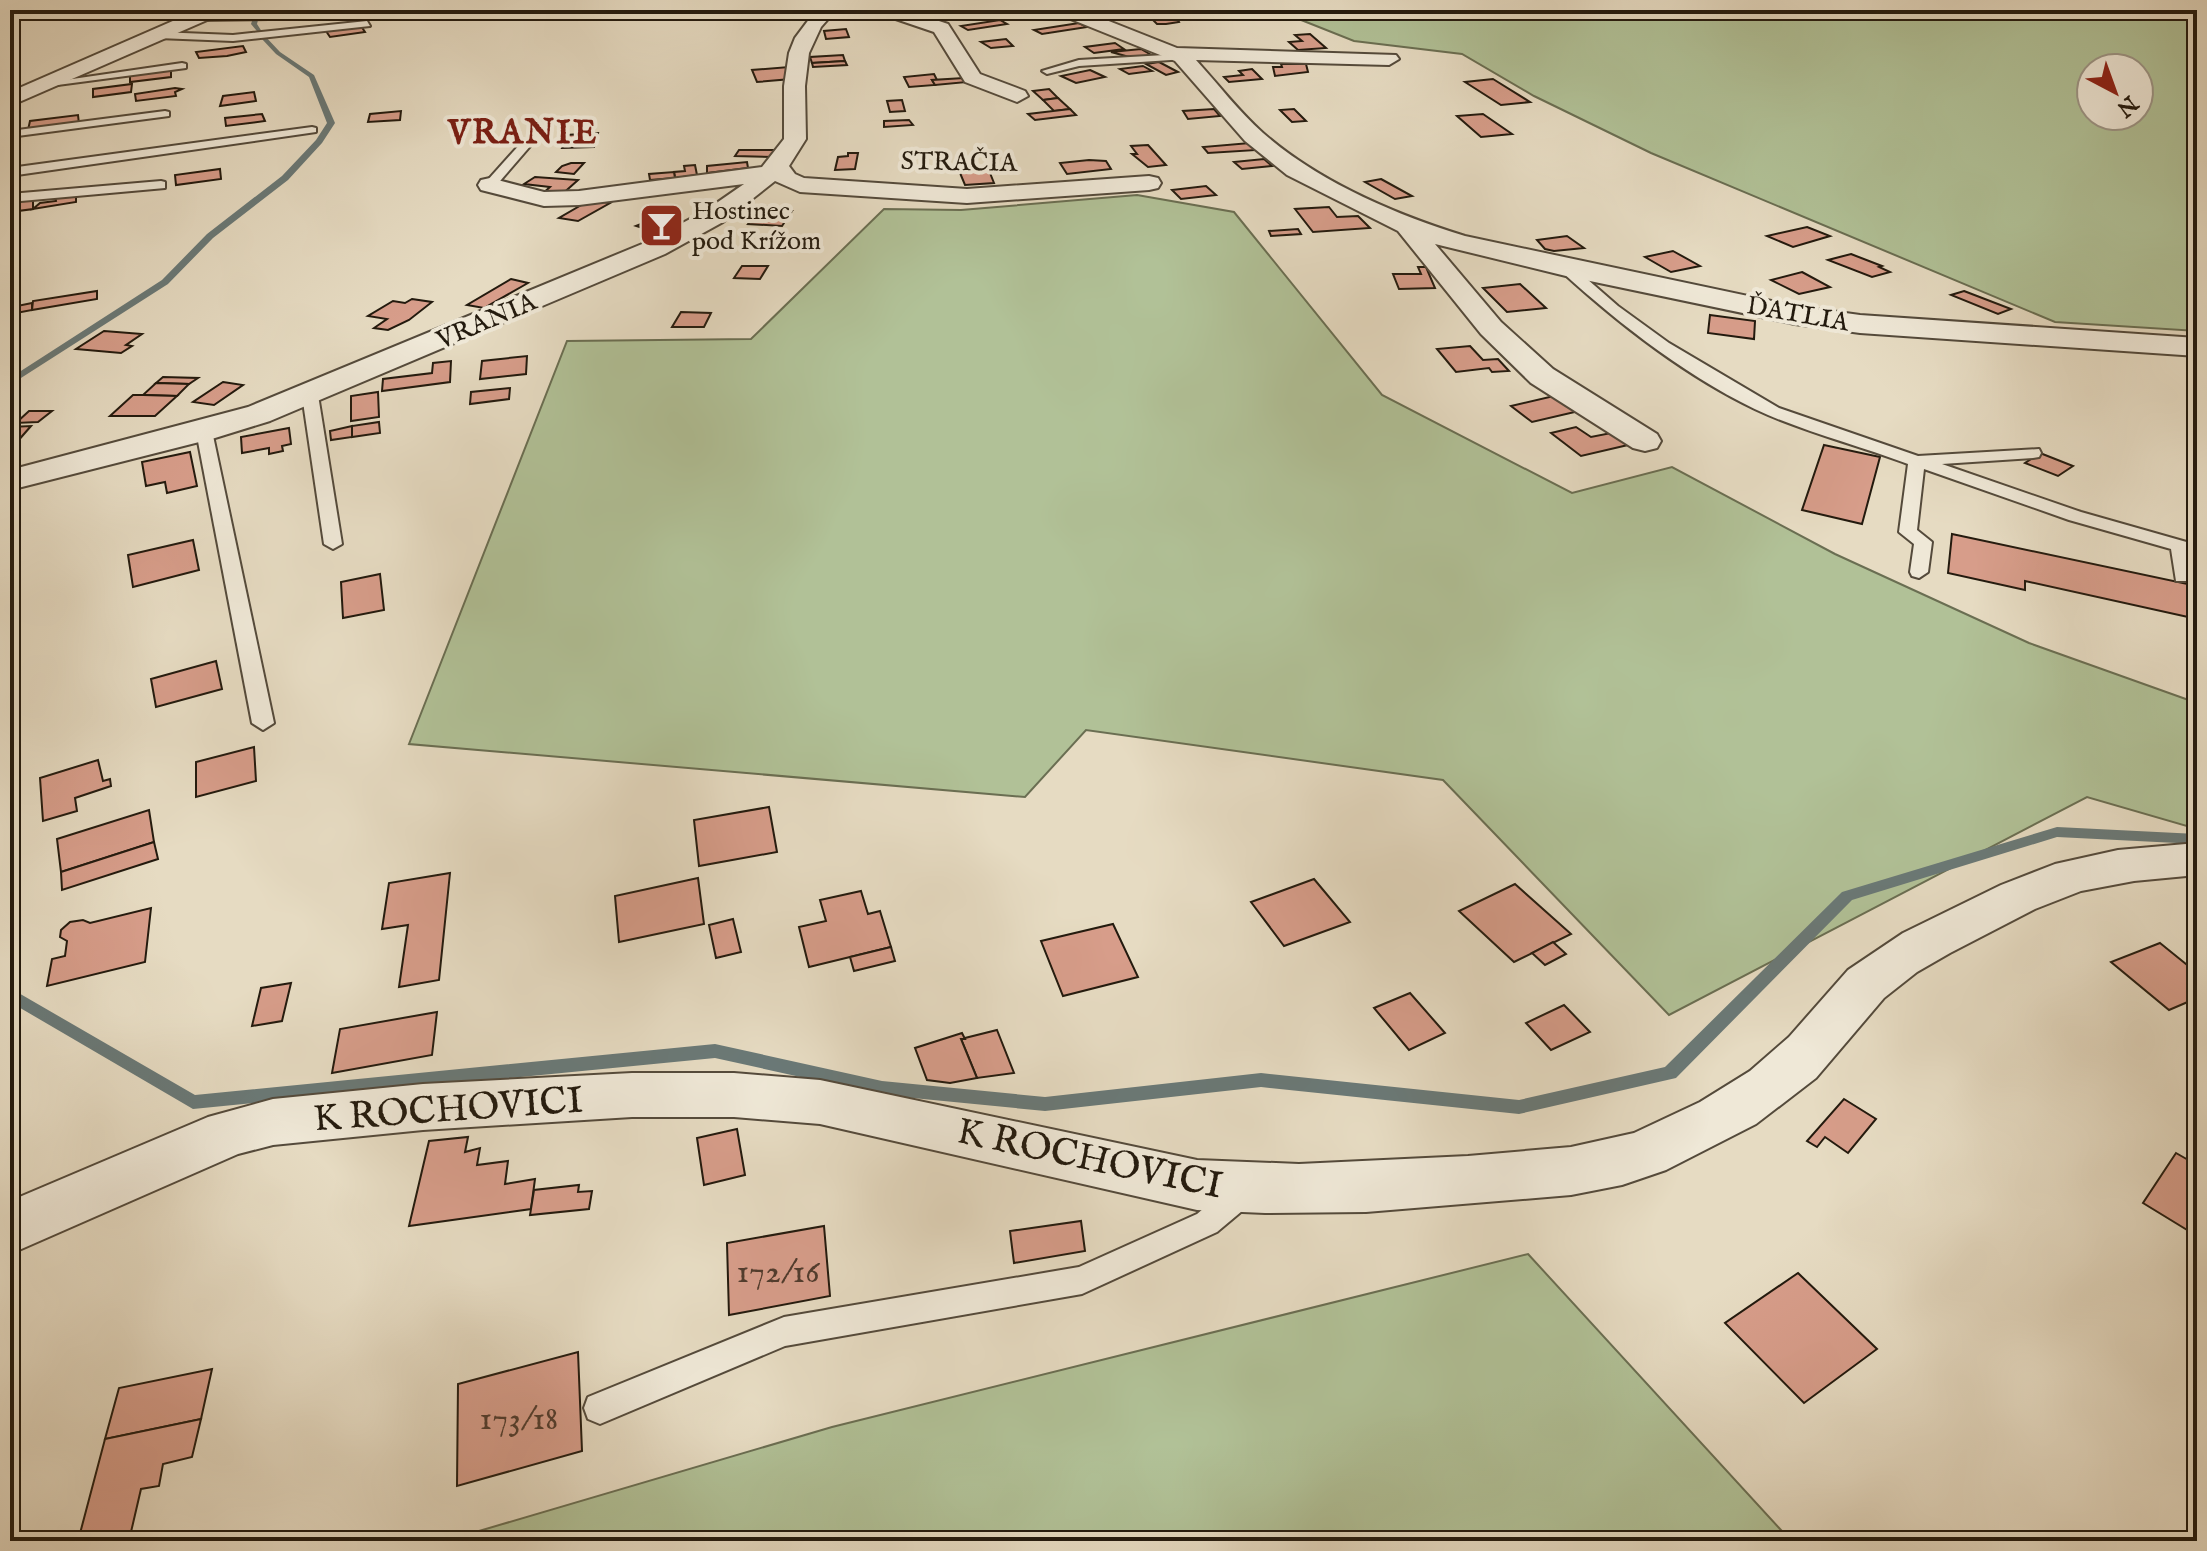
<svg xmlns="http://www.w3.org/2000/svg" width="2207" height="1551" font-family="'IM FELL English',serif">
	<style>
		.green { fill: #b1c197; stroke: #6a6e52; stroke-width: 2; fill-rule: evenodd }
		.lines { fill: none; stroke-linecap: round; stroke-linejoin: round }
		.stream { fill: #6a7977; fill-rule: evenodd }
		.building { fill: #d79d8a; stroke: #231a0e; stroke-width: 2 }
		.service-casing { stroke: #544a3b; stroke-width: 4 }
		.minor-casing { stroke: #544a3b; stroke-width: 4 }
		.service { fill: #efe8d7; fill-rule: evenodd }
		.minor { fill: #efe8d7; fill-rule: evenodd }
		.labels { text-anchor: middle; stroke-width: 8; stroke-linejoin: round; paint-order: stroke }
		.far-street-label { font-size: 26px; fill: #231a0e; stroke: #efe8d7 }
		.far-poi-label { font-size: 26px; fill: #231a0e; stroke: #efe8d7; text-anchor: start }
		.far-district-label { font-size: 34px; font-weight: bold; letter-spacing: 2px; fill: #7a1f14; stroke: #efe8d7 }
		.near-number-label { font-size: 34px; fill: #503b2d }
		.near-street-label { font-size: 38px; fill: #231a0e; stroke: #efe8d7 }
	</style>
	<rect width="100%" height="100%" fill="#e6dbc2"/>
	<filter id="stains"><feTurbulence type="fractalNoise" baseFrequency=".0025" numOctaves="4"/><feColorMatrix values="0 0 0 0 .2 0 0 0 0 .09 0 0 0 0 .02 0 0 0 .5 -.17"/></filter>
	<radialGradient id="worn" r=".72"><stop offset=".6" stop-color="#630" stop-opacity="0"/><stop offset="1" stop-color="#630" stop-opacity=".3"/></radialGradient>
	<g class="green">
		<path d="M1276,10H2197V331L2055,322L1651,153L1534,96L1462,54L1354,41ZM2091,68H2139V116H2091Z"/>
		<path d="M1137,195L1234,212L1382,395L1572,493L1672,467L1835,554L2029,643L2197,703V829L2087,797L1669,1015L1443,780L1086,730L1025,797L409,744L567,341L751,339L884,209L961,210Z"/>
		<path d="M1528,1254L1791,1541H445L832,1427Z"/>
	</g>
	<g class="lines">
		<g class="stream">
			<path d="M254,15L259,16L257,24L264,35L280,52L314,75L335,123L322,143L288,180L213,238L168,284L10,385V378L162,280L207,234L282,176L316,140L327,123L309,77L276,54L261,38V36L251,24Z"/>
			<path d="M2057,827L2197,834V844L2057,837L1852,900L1676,1078L1519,1114L1261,1087L1045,1111L882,1095L715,1058L193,1109L10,1002V988L195,1095L715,1044L882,1081L1045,1097L1261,1073L1519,1100L1665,1067L1842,892Z"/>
		</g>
	</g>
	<g class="building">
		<path d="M1176,16L1179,22L1166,24H1157L1152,19Z"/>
		<path d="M1000,20L1007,24L968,30L961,26Z"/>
		<path d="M1079,23L1087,27L1042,34L1034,30Z"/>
		<path d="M361,26L365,32L330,37L326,31Z"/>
		<path d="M846,29L849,37L826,39L824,31Z"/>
		<path d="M1310,34L1326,48L1298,50L1289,42L1302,41L1295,35Z"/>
		<path d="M1006,39L1013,46L991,48L981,42Z"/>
		<path d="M1115,43L1124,49L1094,53L1085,47Z"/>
		<path d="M243,46L246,52L227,56L199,58L196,52Z"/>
		<path d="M1141,49L1153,56L1133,58L1111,52Z"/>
		<path d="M843,55L845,61L812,63L810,57Z"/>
		<path d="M845,61L847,65L813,67L812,63Z"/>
		<path d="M1159,62L1178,72L1166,75L1146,64Z"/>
		<path d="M1281,64H1306L1308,72L1275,76L1273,67H1282Z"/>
		<path d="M1143,66L1152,71L1129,74L1120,69Z"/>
		<path d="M789,67L791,79L757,82L752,70Z"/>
		<path d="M171,69V77L130,82V74Z"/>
		<path d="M1252,69L1262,79L1229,82L1224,77L1243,75L1239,71Z"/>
		<path d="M1090,70L1105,77L1076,83L1061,76Z"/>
		<path d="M934,74L937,80H932L935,85L909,87L904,77Z"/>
		<path d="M964,78L967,82L935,85L932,80Z"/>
		<path d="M1493,79L1530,102L1501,105L1465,82Z"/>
		<path d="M132,84L131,92L93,97V89Z"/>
		<path d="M175,88L182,89L175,92L176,96L136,101L135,94Z"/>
		<path d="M1049,89L1058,98L1043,100L1033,91Z"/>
		<path d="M254,92L256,101L220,106L223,96Z"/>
		<path d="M1058,98L1070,109L1054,111L1043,100Z"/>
		<path d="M902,100L905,111L890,112L887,101Z"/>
		<path d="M1070,109L1076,115L1035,120L1028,114Z"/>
		<path d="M1214,109L1220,116L1188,119L1183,111Z"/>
		<path d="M1294,109L1306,121L1292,122L1280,110Z"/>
		<path d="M401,111L400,120L368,122L370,114Z"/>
		<path d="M262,114L265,121L226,126L225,118Z"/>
		<path d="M1483,114L1512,134L1481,137L1457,116Z"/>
		<path d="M78,115L79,124L28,130L30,121Z"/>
		<path d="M909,120L913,125L884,127V121Z"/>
		<path d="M598,133L594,147L562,148L566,135Z"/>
		<path d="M1250,143L1257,150L1208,153L1203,147Z"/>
		<path d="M1148,145L1166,165L1148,167L1132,154H1137L1131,146Z"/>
		<path d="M739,150H777L773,157L735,156Z"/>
		<path d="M848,153H858L855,169L835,170L838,157L848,156Z"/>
		<path d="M1264,159L1272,166L1242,169L1234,162Z"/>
		<path d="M1089,160L1106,161L1111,169L1067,174L1060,163Z"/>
		<path d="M747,162L748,168L707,173V166Z"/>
		<path d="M571,163H584L574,174L556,172L562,166Z"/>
		<path d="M695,165L697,175L675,178L674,172L685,171L684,166Z"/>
		<path d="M988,168L994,183L965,185L960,173Z"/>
		<path d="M220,169L221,179L176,185L175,175Z"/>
		<path d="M674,172L675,178L650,180L649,174Z"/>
		<path d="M535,177L578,180L559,197L540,196L550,187L524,184Z"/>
		<path d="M1381,179L1412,196L1395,199L1365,182Z"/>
		<path d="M1206,186L1216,195L1181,199L1172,190Z"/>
		<path d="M76,194V202L33,209L40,203L56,201L55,197Z"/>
		<path d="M33,198V209L10,212V201Z"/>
		<path d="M590,200L610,203L578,221L559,218Z"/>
		<path d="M761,206L786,207L783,211H792L782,226L748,224Z"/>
		<path d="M1329,207L1337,217L1358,216L1370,228L1313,232L1295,209Z"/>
		<path d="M661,216L685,223L661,234L636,226Z"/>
		<path d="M1807,227L1830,236L1793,247L1767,236Z"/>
		<path d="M1298,229L1301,234L1271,236L1269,231Z"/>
		<path d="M1567,236L1584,248L1554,251L1545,249L1537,240Z"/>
		<path d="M1673,251L1700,266L1671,272L1645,257Z"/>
		<path d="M1851,254L1882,266L1879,267L1890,272L1872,277L1828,260Z"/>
		<path d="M742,266H768L760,279L734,278Z"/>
		<path d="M1418,267H1426L1435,288L1399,289L1393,274H1421Z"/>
		<path d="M1802,272L1830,287L1799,294L1771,280Z"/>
		<path d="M511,279L528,283L484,308L467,305Z"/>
		<path d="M1520,284L1546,308L1507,312L1483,288Z"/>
		<path d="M97,291V299L32,310L33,301Z"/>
		<path d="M1964,291L2011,309L1998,314L1951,295Z"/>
		<path d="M412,299L432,302L409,320L388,330L374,328L387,319L368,316L393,301L405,303Z"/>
		<path d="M32,303V310L11,314L12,307Z"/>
		<path d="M681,312L711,313L704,327H672Z"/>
		<path d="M1710,315L1755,321L1754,339L1708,333Z"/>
		<path d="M104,331L142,334L126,345L132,346L121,353L76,349Z"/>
		<path d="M1470,346L1483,360L1498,359L1509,371L1492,372L1489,368L1456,372L1437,349Z"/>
		<path d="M527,356L526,374L480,379L482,361Z"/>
		<path d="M451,361L450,382L382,391L383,379L432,373L433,363Z"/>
		<path d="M163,377L198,378L189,384L156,383Z"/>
		<path d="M223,382L243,385L214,405L193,402Z"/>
		<path d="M156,383L189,384L177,396L143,395Z"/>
		<path d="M510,388L509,399L470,404L471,392Z"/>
		<path d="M378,392L379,417L351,421V396Z"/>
		<path d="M133,395H143L177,396L155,416H110Z"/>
		<path d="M1558,395L1579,411L1532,422L1511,406Z"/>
		<path d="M29,411H52L38,422L16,423Z"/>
		<path d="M379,422L380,433L352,437V426Z"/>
		<path d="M31,426L10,450V427Z"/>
		<path d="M352,426V437L331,440L330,431Z"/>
		<path d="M1576,427L1591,437L1611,433L1628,445L1581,456L1551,433Z"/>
		<path d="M289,428L291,444L282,446L283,451L269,454V448L242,453L241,437Z"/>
		<path d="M1824,445L1880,457L1862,524L1802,510Z"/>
		<path d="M190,452L197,486L167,493L165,482L146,486L142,462Z"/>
		<path d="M2040,453L2073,466L2058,476L2025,463Z"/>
		<path d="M1952,534L2197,586V619L2025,581V590L1948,573Z"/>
		<path d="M193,540L199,570L133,587L128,555Z"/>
		<path d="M380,574L384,610L343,618L341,582Z"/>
		<path d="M216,661L222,689L156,707L151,679Z"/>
		<path d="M254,747L256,781L196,797V762Z"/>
		<path d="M98,760L103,781L110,779L111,786L75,798L77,811L43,821L40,778Z"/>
		<path d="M769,807L777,852L699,866L694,820Z"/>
		<path d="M149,810L154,842L61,872L57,839Z"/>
		<path d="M154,842L158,859L62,890L61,872Z"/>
		<path d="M450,873L439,980L399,987L408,925L382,929L389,883Z"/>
		<path d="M698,878L704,924L619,942L615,896Z"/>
		<path d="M1314,879L1350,922L1284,946L1251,902Z"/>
		<path d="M1515,884L1571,934L1514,962L1459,911Z"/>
		<path d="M861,891L868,914L880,911L891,947L809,967L799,927L826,921L820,900Z"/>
		<path d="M151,908L145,962L47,986L52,959L65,956L67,941L60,937L61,930L70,922L83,920L90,923Z"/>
		<path d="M733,919L741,952L716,958L709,925Z"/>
		<path d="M1113,924L1138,977L1063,996L1041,941Z"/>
		<path d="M1553,942L1566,954L1545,965L1532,953Z"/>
		<path d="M2160,943L2197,973V998L2169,1010L2111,962Z"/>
		<path d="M891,947L895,961L854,971L850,957Z"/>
		<path d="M291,983L282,1021L252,1026L261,988Z"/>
		<path d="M1410,993L1445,1033L1409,1050L1374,1008Z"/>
		<path d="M1564,1005L1590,1032L1551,1050L1526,1023Z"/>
		<path d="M437,1012L432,1055L332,1073L340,1029Z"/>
		<path d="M997,1030L1014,1073L977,1078L961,1039Z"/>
		<path d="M962,1033L965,1039H961L977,1078L950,1083L927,1080L915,1048Z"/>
		<path d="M1844,1099L1876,1119L1848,1153L1825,1137L1817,1147L1807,1141Z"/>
		<path d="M737,1129L745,1175L704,1185L697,1138Z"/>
		<path d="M468,1137L465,1152L480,1148L477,1165L508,1161L505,1184L535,1179L531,1209L409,1226L429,1141Z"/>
		<path d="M2176,1153L2197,1165V1236L2143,1203Z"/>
		<path d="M579,1185L578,1192L592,1191L589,1209L530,1215L534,1190Z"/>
		<path d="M1081,1221L1085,1251L1014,1263L1010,1231Z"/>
		<path d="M824,1226L830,1296L729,1315L727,1243Z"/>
		<path d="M1798,1273L1877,1349L1804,1403L1725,1323Z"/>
		<path d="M578,1352L582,1451L457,1486L458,1384Z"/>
		<path d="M212,1369L201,1419L105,1439L119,1388Z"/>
		<path d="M201,1419L192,1457L163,1464L159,1486L141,1489L131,1532L78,1541L105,1439Z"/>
	</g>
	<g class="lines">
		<defs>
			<g id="service">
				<path d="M297,10H326L269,19L199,20L194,17L199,14Z"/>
				<path d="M367,21L370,26L233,41L158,38L153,35L158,32L233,35Z"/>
				<path d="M1182,54L1186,55V59L1079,66L1047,74L1042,71L1079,60Z"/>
				<path d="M182,63L186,64V68L50,86L45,83Z"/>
				<path d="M165,111L169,112V116L10,137V131Z"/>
				<path d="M312,127L316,128V132L10,176V168Z"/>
				<path d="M522,142L532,144L494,188H486V182Z"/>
				<path d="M161,181L165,182V188L10,202V194Z"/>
				<path d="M1561,265H1571L1618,306L1669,343L1779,408L1918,456L2039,449L2041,453L2039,457L2033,458L1942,464L2081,512L2197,545V556L2190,555L2192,577L2190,581H2176L2171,549L2069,520L1924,469L1917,530L1932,542L1928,572L1919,578L1912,576L1910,572L1914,544L1899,532L1908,464C1862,447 1813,434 1768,415C1695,383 1620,325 1561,271Z"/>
				<path d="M310,390L318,395L342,544L333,549L324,544L302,395Z"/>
				<path d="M204,426L212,431L274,723L263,730L252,723L196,431Z"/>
				<path d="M1244,1180L1254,1183L1258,1192L1254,1201L1217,1232L1082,1294L785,1346L600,1424L588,1419L584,1408L588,1397L784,1317L1079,1267L1197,1214L1234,1183Z"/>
			</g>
			<g id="minor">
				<path d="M198,10H223L221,14L10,106V92Z"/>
				<path d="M816,10H836L821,27L809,53L805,86L806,139L789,166L795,174L804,178L967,189L1149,176L1158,178L1161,183L1158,188L1149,190L967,203L800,192L775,181L723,222L665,254L270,421L215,438L10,490V470L248,407L647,242L705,211L744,184L579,205L544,206L481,190L478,185L481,180L490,178L544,192L579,191L762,167L784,139V86L789,53L795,38Z"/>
				<path d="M879,10H906L948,24L980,74L1025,91L1028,96L1017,102L965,82L934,32L881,14Z"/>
				<path d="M1056,10H1081L1177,48L1396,55L1399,59L1389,65L1196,60C1218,84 1239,112 1263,133C1319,182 1394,214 1465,236L1795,306L1860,315L2197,338V356L1860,333L1795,324L1566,276L1435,244L1501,322L1553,369L1657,434L1661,441L1657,448L1645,451L1633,448L1531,383L1481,334L1398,231L1287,175L1245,141L1175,61L1058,14Z"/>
				<path d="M2197,843V875L2134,881L2081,891L2035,909L1950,953L1917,972L1884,998L1816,1078L1756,1124L1666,1170L1622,1185L1571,1195L1366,1212L1265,1213L1197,1210L820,1124L734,1117H632L423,1130L273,1145L238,1154L10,1254V1201L208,1117L273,1099L423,1084L632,1073H734L820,1080L1197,1160L1299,1164L1468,1156L1571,1147L1634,1133L1700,1102L1750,1071L1789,1037L1848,970L1903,933L2001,885L2055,864L2118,850Z"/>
			</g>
		</defs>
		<use href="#service" class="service-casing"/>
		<use href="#minor" class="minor-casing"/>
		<use href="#service" class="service"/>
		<use href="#minor" class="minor"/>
	</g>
	<defs>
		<symbol id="bar-square" viewBox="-11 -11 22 22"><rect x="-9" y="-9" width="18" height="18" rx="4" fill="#8f2418" stroke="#efe8d7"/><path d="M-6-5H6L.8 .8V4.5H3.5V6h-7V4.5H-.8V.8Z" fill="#fff"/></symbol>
	</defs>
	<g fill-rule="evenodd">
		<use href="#bar-square" x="636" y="200" width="51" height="51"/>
	</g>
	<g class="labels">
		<g class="far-street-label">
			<text transform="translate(959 161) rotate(1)" y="9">STRAČIA</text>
			<text transform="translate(1798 313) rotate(10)" y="9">ĎATLIA</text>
			<text transform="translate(486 320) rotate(-23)" y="9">VRANIA</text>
		</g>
		<g class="far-poi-label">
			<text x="692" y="219">Hostinec<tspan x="692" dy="30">pod Krížom</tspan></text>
		</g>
		<g class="far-district-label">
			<text x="523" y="143">VRANIE</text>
		</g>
		<g class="near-number-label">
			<text x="778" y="1282">172/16</text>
			<text x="519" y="1429">173/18</text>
		</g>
		<g class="near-street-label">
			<text transform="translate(448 1108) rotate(-4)" y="13">K ROCHOVICI</text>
			<text transform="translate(1090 1157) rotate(12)" y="13">K ROCHOVICI</text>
		</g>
	</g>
	<rect width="2207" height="1551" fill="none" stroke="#e6dbc2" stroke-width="40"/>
	<rect x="12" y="12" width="2183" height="1527" fill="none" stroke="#231a0e" stroke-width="4"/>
	<rect x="20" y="20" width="2167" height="1511" fill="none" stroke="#231a0e" stroke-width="2"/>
	<g transform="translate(2115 92) rotate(139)"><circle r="38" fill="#efe8d7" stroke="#9d9687" stroke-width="2"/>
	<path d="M0-6L14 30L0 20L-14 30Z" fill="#8f2418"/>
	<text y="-12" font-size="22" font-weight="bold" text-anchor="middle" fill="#231a0e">N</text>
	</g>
	<rect width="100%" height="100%" filter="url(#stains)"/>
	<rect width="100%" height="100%" fill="url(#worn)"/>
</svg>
